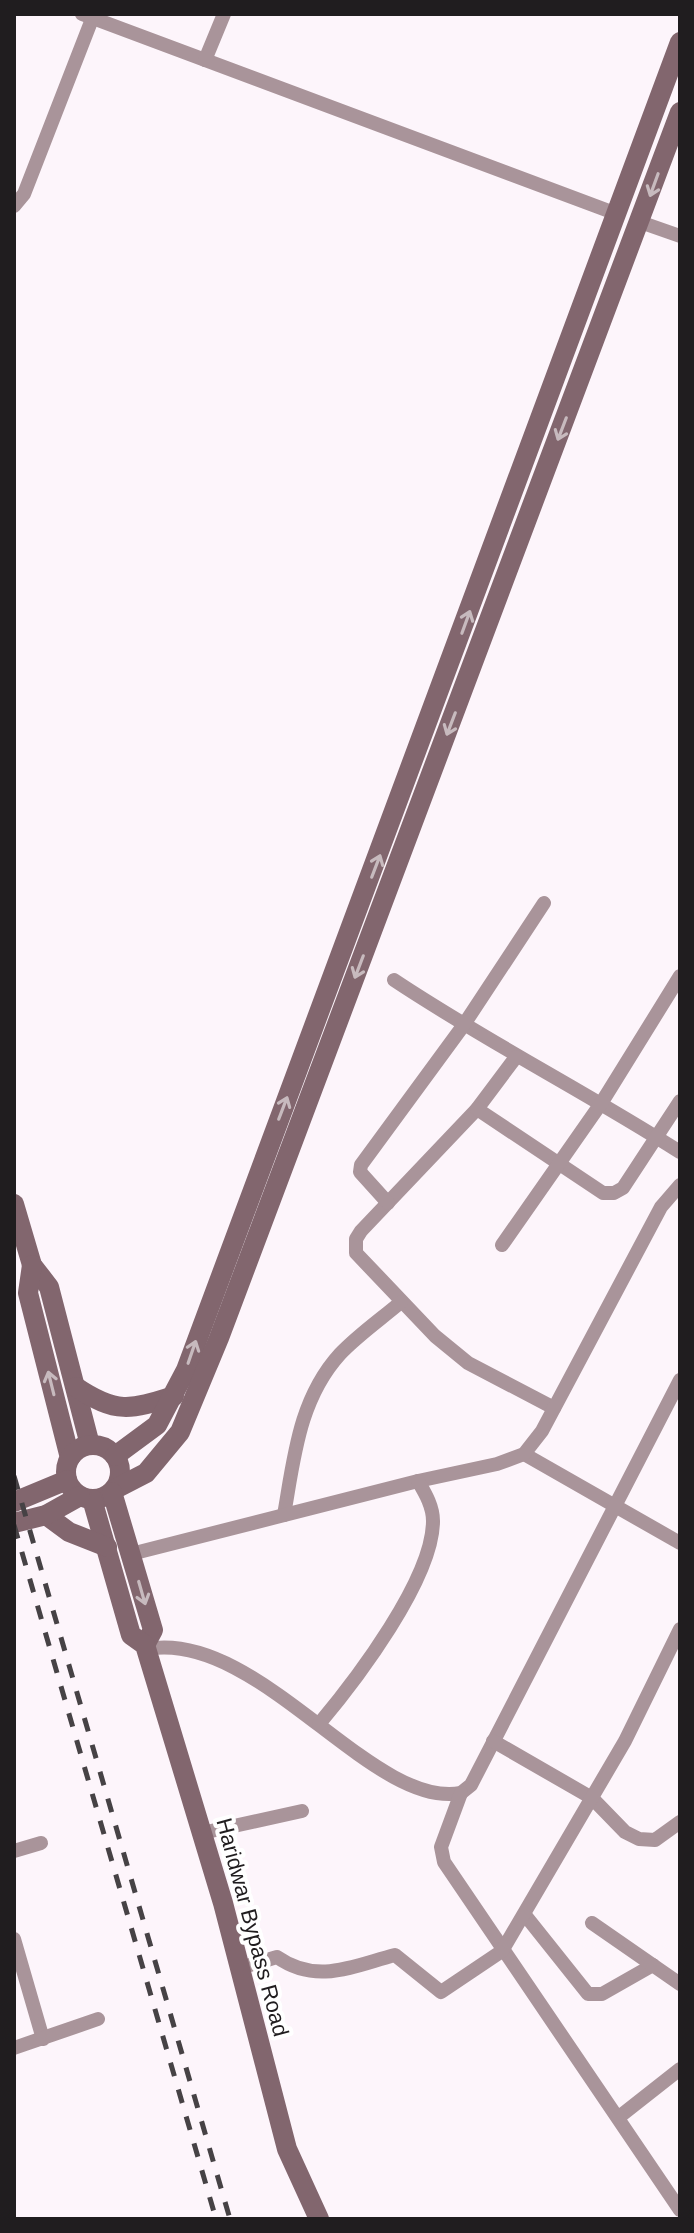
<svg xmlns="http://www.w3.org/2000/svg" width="694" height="2233" font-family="Helvetica,sans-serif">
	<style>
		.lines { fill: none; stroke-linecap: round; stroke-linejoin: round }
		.street { stroke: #a9949a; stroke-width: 14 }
		.secondary { stroke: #82666e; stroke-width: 20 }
		.rail { stroke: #464245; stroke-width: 5; stroke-dasharray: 14 14; stroke-linecap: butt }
		.oneway { stroke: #c7babe }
		.labels { text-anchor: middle; stroke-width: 8; stroke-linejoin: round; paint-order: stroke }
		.street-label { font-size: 22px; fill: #201d1f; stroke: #fff }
	</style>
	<rect width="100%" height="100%" fill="#fdf5fb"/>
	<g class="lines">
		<g class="street">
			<path d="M82,14L617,214"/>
			<path d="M205,60L224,14"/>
			<path d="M14,206L24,194L94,14"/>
			<path d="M640,222L680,236"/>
			<path d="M394,980C487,1042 586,1092 680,1152"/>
			<path d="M516,1057L477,1109L361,1231L356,1239V1253L435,1336L468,1363L554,1408"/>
			<path d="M477,1109L603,1193H614L623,1188L680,1101"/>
			<path d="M388,1203L360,1172L361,1165L463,1026L544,903"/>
			<path d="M502,1245L602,1102L680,976"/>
			<path d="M524,1454L680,1543"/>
			<path d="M284,1515C294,1458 299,1399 340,1354C358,1335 381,1319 401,1302"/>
			<path d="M131,1554L418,1481L497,1464L524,1454L542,1431L661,1207L680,1185"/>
			<path d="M147,1649C258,1629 372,1810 461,1793L471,1785L680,1380"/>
			<path d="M319,1724C356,1680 433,1579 433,1521C433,1506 425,1493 418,1481"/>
			<path d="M493,1741L592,1798L625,1832L639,1839L655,1840L680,1822"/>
			<path d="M461,1793L441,1847L444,1862L680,2210"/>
			<path d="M202,1833L302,1811"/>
			<path d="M14,1851L41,1843"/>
			<path d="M525,1915L588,1994H602L653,1965"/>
			<path d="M592,1923L680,1984"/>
			<path d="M14,1939L43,2039"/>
			<path d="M240,1968L277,1957C317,1985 353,1966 395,1955L441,1992L502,1951L625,1741L680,1629"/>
			<path d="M14,2048L98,2019"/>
			<path d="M619,2117L680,2069"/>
		</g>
		<g class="secondary">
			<path d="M14,1204L32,1265L49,1287L90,1445"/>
			<path d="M32,1265L28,1293L70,1458"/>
			<path d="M76,1387C116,1414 130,1410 174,1396"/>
			<circle cx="93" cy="1472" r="27"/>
			<path d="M115,1456L157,1425L186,1370L680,42"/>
			<path d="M115,1489L146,1473L180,1432L219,1338L680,112"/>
			<path d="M112,1492L153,1630L145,1645"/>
			<path d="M92,1499L131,1635L145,1645L223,1903L287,2149L319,2219"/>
			<path d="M14,1502L67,1480"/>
			<path d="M46,1515L69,1532L107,1547"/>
			<path d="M14,1523L46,1515L80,1496"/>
		</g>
		<g class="rail">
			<path d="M14,1476L230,2219"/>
			<path d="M14,1525L216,2219"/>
		</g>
	</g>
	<defs><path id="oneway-shaft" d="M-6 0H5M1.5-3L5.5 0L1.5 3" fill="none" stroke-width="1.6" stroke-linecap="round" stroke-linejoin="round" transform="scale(2)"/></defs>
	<g class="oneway">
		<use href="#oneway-shaft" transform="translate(654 185) rotate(110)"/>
		<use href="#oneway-shaft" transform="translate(562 429) rotate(111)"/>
		<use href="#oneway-shaft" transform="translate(466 622) rotate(-70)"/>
		<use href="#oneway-shaft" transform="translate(451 724) rotate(111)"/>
		<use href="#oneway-shaft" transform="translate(376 866) rotate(-69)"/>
		<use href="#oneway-shaft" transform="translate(359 967) rotate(111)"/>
		<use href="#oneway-shaft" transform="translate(283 1108) rotate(-69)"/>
		<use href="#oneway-shaft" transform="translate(192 1352) rotate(-71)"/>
		<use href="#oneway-shaft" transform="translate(51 1383) rotate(-104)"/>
		<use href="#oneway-shaft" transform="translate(142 1593) rotate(74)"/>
	</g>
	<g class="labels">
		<g class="street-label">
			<text transform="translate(253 1927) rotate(75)" y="8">Haridwar Bypass Road</text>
		</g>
	</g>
	<rect width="694" height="2233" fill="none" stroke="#201d1f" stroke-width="32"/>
</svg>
